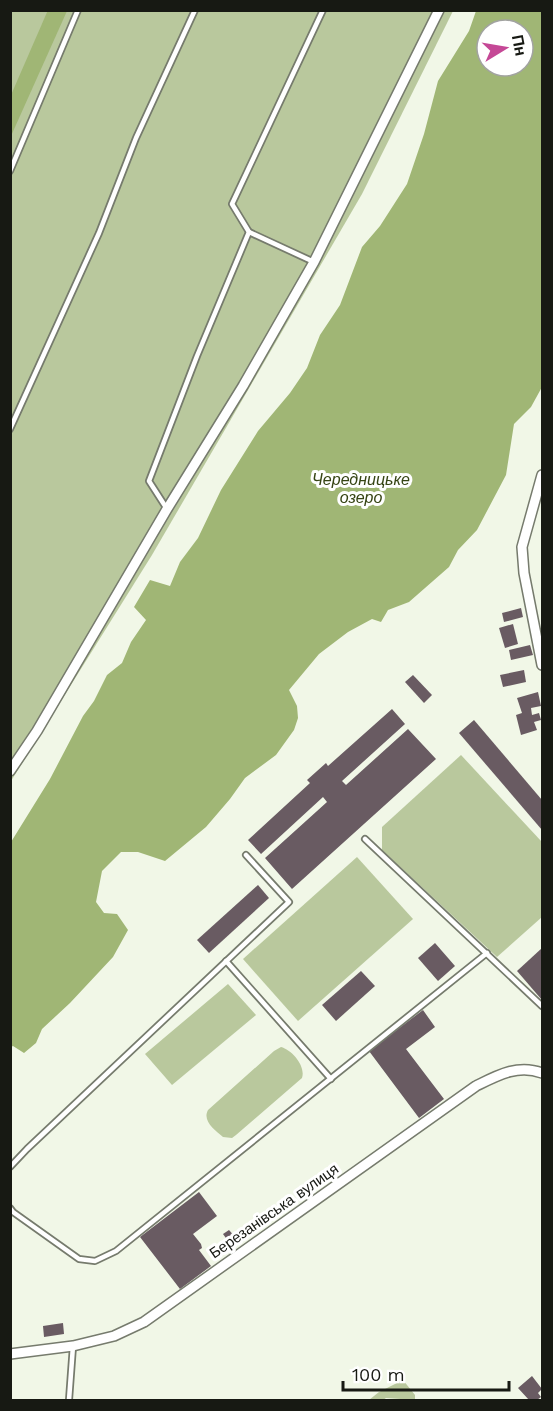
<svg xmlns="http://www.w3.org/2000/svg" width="553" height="1411" font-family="'Work Sans',sans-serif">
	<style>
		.green { fill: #b9c89d }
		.water { fill: #a0b675; fill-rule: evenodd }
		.building { fill: #695b62 }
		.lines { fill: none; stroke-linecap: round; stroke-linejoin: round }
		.service-casing { stroke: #767b6d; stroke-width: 8 }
		.minor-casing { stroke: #767b6d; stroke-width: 12 }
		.service { stroke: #fff; stroke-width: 4.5 }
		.minor { stroke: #fff; stroke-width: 9 }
		.labels { text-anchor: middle; stroke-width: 6; stroke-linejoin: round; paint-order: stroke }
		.street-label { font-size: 15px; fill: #171913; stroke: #fff }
		.water-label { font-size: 16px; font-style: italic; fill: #364414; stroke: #fff }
	</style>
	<rect width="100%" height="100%" fill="#f1f7e7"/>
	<g class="green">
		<path d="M11,11H453L362,194L152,555L11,781Z"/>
		<path d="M461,755L542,842V917L497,957L382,850V827Z"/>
		<path d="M357,857L413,919L298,1021L243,959Z"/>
		<path d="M228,984L256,1015L172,1085L145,1054Z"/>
		<path d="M281,1047C292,1050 306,1066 302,1078L236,1135L232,1138L223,1137C215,1130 202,1121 208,1110L274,1051Z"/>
		<path d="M403,1380L415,1395V1400L386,1398L383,1400H369L379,1392Z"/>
	</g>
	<g class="water">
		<path d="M48,10L67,11L11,136V95Z"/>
		<path d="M476,11H542V387L531,407L514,424L506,475L477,530L458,550L449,567L409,602L388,610L381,622L372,619L348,632L319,654L289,690L297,706L298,718L294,730L276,755L245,778L230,799L206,827L165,861L138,852H121L102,871L96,902L104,913L117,914L128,930L113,957L70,1003L42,1029L36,1043L24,1053L13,1046L11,1047V842L50,779L83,716L94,701L107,675L122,663L131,642L146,620L134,607L150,580L170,586L180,562L198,538L221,490L258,431L290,393L307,368L320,335L340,305L362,247L380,226L407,184L424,134L438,81L469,31ZM487,30H523V66H487Z"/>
	</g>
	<g class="building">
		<path d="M521,608L523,617L504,622L502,613Z"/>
		<path d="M513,624L518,644L505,648L499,628Z"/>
		<path d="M530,645L533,655L511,660L509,650Z"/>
		<path d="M524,670L526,682L503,687L500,675Z"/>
		<path d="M413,675L432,695L424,703L405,682Z"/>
		<path d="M538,692L541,706L531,708L532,715L539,713L541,720L534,722L537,730L521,735L516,715L522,713L517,698Z"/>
		<path d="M392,709L405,724L342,781L346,785L408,729L436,759L292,889L265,858L327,802L323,797L261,854L248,840L310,783L307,780L326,763L328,766Z"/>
		<path d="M474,720L542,800V830L459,733Z"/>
		<path d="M258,885L269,898L209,953L197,940Z"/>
		<path d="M435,943L455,966L438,981L418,958Z"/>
		<path d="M542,948V1000L517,971Z"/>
		<path d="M361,971L375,986L336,1021L322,1005Z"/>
		<path d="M423,1010L435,1027L406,1049L444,1099L419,1118L369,1051Z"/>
		<path d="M199,1192L217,1216L193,1234L201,1244L202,1248L199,1250L211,1266L180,1289L140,1237Z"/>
		<path d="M229,1230L236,1238L235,1244L228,1241L223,1234Z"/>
		<path d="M63,1323L64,1334L44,1337L43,1326Z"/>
		<path d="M532,1376L542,1389L538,1393L541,1397L537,1400H529L518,1388Z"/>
	</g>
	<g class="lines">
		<defs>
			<g id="service">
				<path d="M10,171L78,10"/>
				<path d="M249,232L314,262"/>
				<path d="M10,429L99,233L136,138L195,10"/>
				<path d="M167,509L149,481L197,356L249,232L232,204L323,10"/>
				<path d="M365,839L542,1006"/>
				<path d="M226,961L331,1079"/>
				<path d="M10,1167L27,1149L289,902L246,855"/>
				<path d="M10,1208L13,1212L79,1259L95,1261L116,1251L487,953"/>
				<path d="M69,1400L73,1346"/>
			</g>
			<g id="minor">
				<path d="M542,475L522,547L524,573L542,665"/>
				<path d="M10,771L37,731L167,509L243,386L314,262L439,10"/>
				<path d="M10,1354L73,1346L114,1336L144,1322L476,1086C498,1075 518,1064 542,1073"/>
			</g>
		</defs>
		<use href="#service" class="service-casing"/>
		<use href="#minor" class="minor-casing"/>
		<use href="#service" class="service"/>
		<use href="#minor" class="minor"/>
	</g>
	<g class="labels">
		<g class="street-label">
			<text transform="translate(274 1211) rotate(-35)" y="5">Березанівська вулиця</text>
		</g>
		<g class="water-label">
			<text x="361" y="485">Чередницьке<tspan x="361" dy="18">озеро</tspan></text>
		</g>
	</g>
	<rect width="553" height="1411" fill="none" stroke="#171913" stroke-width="24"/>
	<g transform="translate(505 48) rotate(79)"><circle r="28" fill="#ffffff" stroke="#a2a3a1" stroke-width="1.5"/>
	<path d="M0-4.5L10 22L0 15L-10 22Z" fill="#c54896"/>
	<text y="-9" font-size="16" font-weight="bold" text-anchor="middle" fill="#171913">Пн</text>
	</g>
	<path d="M343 1381v9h166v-9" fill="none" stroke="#171913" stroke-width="3"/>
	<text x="352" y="1381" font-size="18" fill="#171913" stroke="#ffffff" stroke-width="4.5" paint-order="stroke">100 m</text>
</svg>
